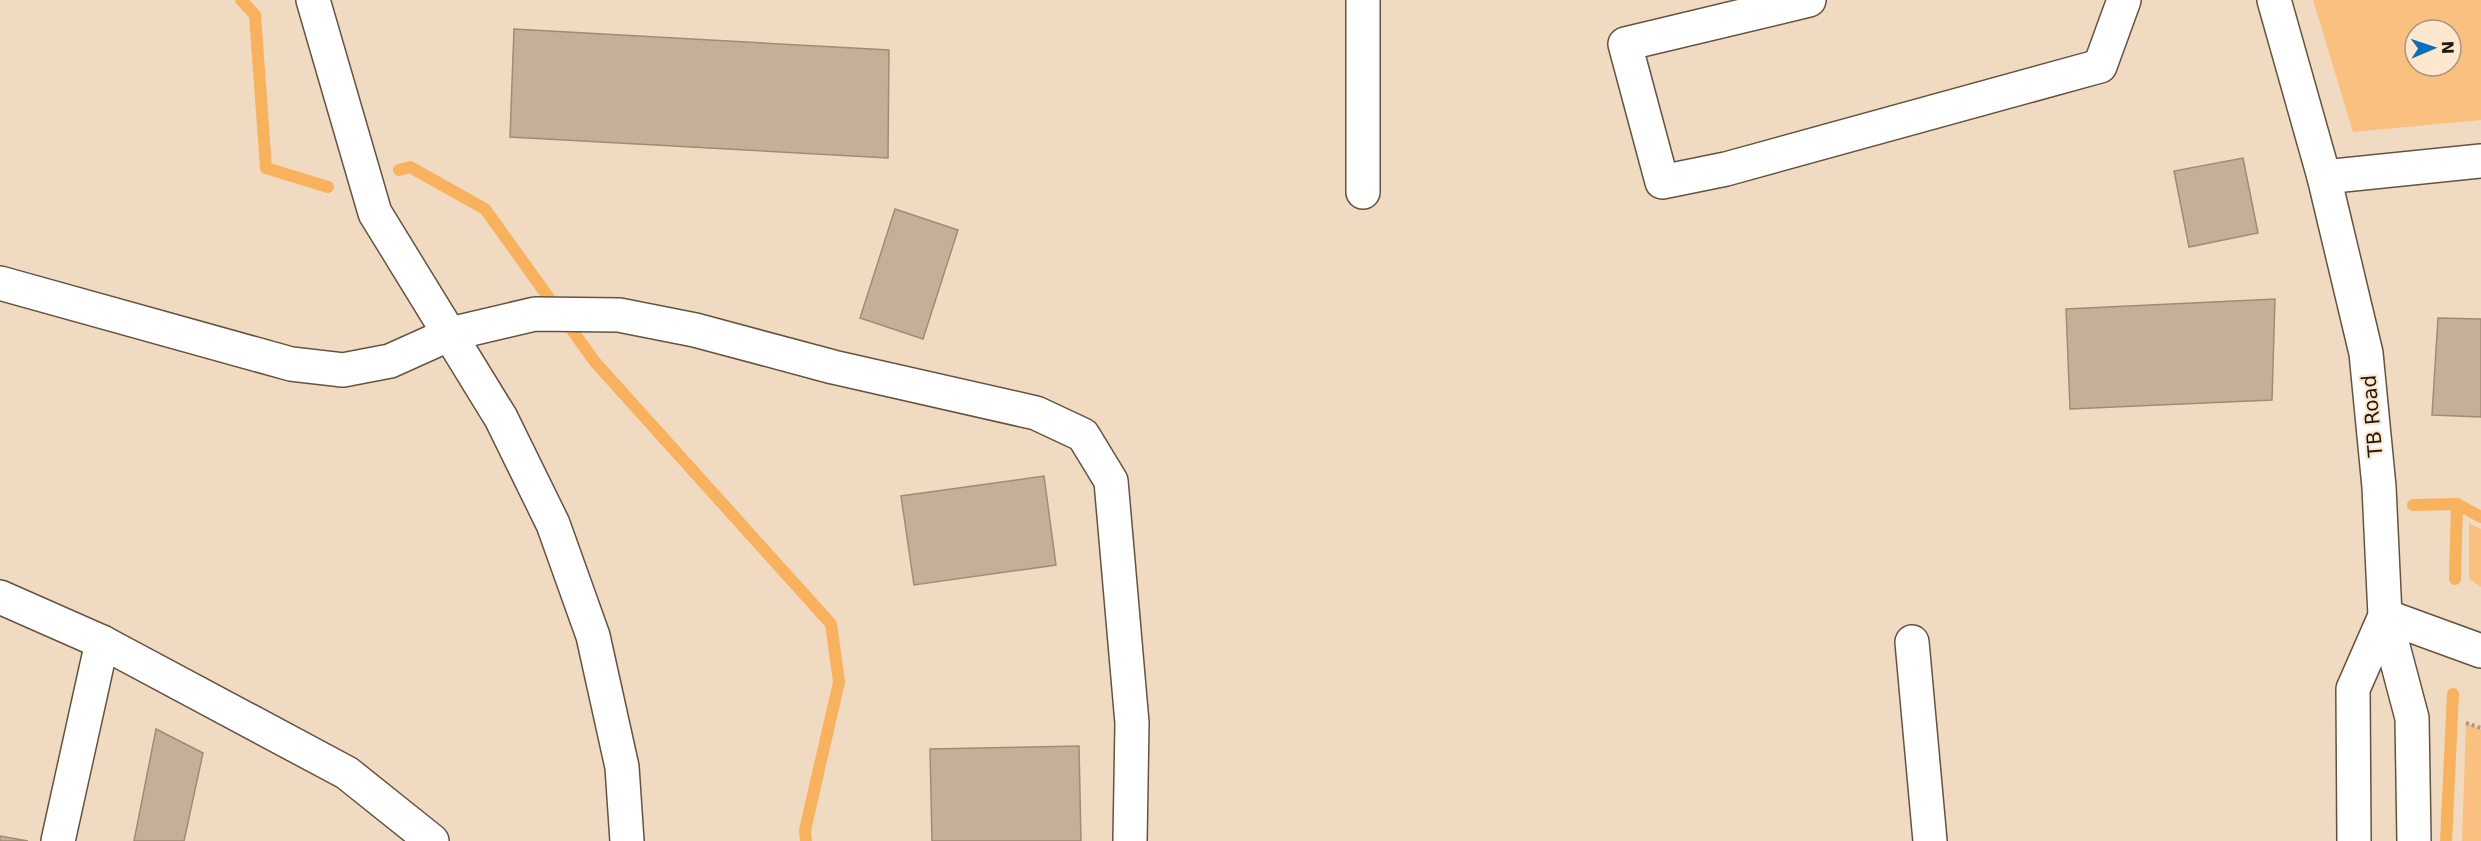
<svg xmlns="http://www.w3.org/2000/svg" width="2481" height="841" font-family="'DejaVu Sans',sans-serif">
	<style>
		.green { fill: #f9c07f; fill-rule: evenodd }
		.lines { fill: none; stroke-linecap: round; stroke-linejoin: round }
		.stream { stroke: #f8b25e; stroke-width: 12 }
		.building { fill: #c4af98; stroke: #a08c75; stroke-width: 1.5 }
		.minor-casing { stroke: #66533f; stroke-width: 36 }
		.major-casing { stroke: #66533f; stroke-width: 36 }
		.path { stroke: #aa9886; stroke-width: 4; stroke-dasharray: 3 3; stroke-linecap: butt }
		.minor { stroke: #fff; stroke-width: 33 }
		.major { stroke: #fff; stroke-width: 33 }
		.labels { text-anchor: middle; stroke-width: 4.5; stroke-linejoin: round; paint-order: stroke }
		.street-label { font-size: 20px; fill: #221a11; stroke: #fee7cf }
	</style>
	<rect width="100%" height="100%" fill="#f1dac2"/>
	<g class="green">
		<path d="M2313,0H2481V120L2353,132ZM2415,30H2451V66H2415Z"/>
		<path d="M2469,523L2481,529V587L2469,579Z"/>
		<path d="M2466,723L2481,729V841H2462Z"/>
	</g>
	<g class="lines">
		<g class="stream">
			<path d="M241,0L255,15L266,168L328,187"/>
			<path d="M399,170L410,167L485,209L595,362L831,624L839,682L805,830L806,841"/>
			<path d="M2413,505L2457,504L2481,517"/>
			<path d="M2455,579L2457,504"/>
			<path d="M2446,841L2453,694"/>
		</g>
	</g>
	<g class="building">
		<path d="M514,29L889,50L888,158L510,137Z"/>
		<path d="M2243,158L2258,233L2189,247L2174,171Z"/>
		<path d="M895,209L958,230L923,339L860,318Z"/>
		<path d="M2275,299L2272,400L2070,409L2066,309Z"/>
		<path d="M2438,318L2481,319V417L2432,415Z"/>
		<path d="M1044,476L1056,565L914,585L901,496Z"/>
		<path d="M156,729L203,753L184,841H134Z"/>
		<path d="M1079,746L1081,841H932L930,749Z"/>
		<path d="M0,836L28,841H0Z"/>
	</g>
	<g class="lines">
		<defs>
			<g id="minor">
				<path d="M1809,0L1625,44L1662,182L1726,169L2100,66L2124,0"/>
				<path d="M2324,177L2481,161"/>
				<path d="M1363,192V0"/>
				<path d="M0,283L291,364L343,370L390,361L450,334L535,314L619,315L695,330L833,367L1036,413L1083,435L1111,481L1132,723L1130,841"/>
				<path d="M0,597L102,642L347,773L432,841"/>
				<path d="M2385,616L2481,651"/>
				<path d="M1912,642L1930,841"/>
				<path d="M58,841L102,642"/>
			</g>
			<g id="major">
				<path d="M313,0L375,213L501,418L553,524L593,636L622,767L627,841"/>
				<path d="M2274,0L2324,177L2366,353L2379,487L2385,616L2412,718L2414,841"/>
				<path d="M2354,841L2353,689L2385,616"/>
			</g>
		</defs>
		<use href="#minor" class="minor-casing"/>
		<use href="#major" class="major-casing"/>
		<path class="path" d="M2466,723L2481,728"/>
		<use href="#minor" class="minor"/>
		<use href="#major" class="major"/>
	</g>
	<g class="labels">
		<g class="street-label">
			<text transform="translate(2372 416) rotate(-95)" y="7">TB Road</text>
		</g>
	</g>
	<g transform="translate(2433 48) rotate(88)"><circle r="28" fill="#fee7cf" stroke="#a69583" stroke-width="1.5"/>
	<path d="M0-4.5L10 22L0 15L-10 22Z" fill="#076fbb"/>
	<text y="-9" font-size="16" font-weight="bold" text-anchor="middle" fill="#221a11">N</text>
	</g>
</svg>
